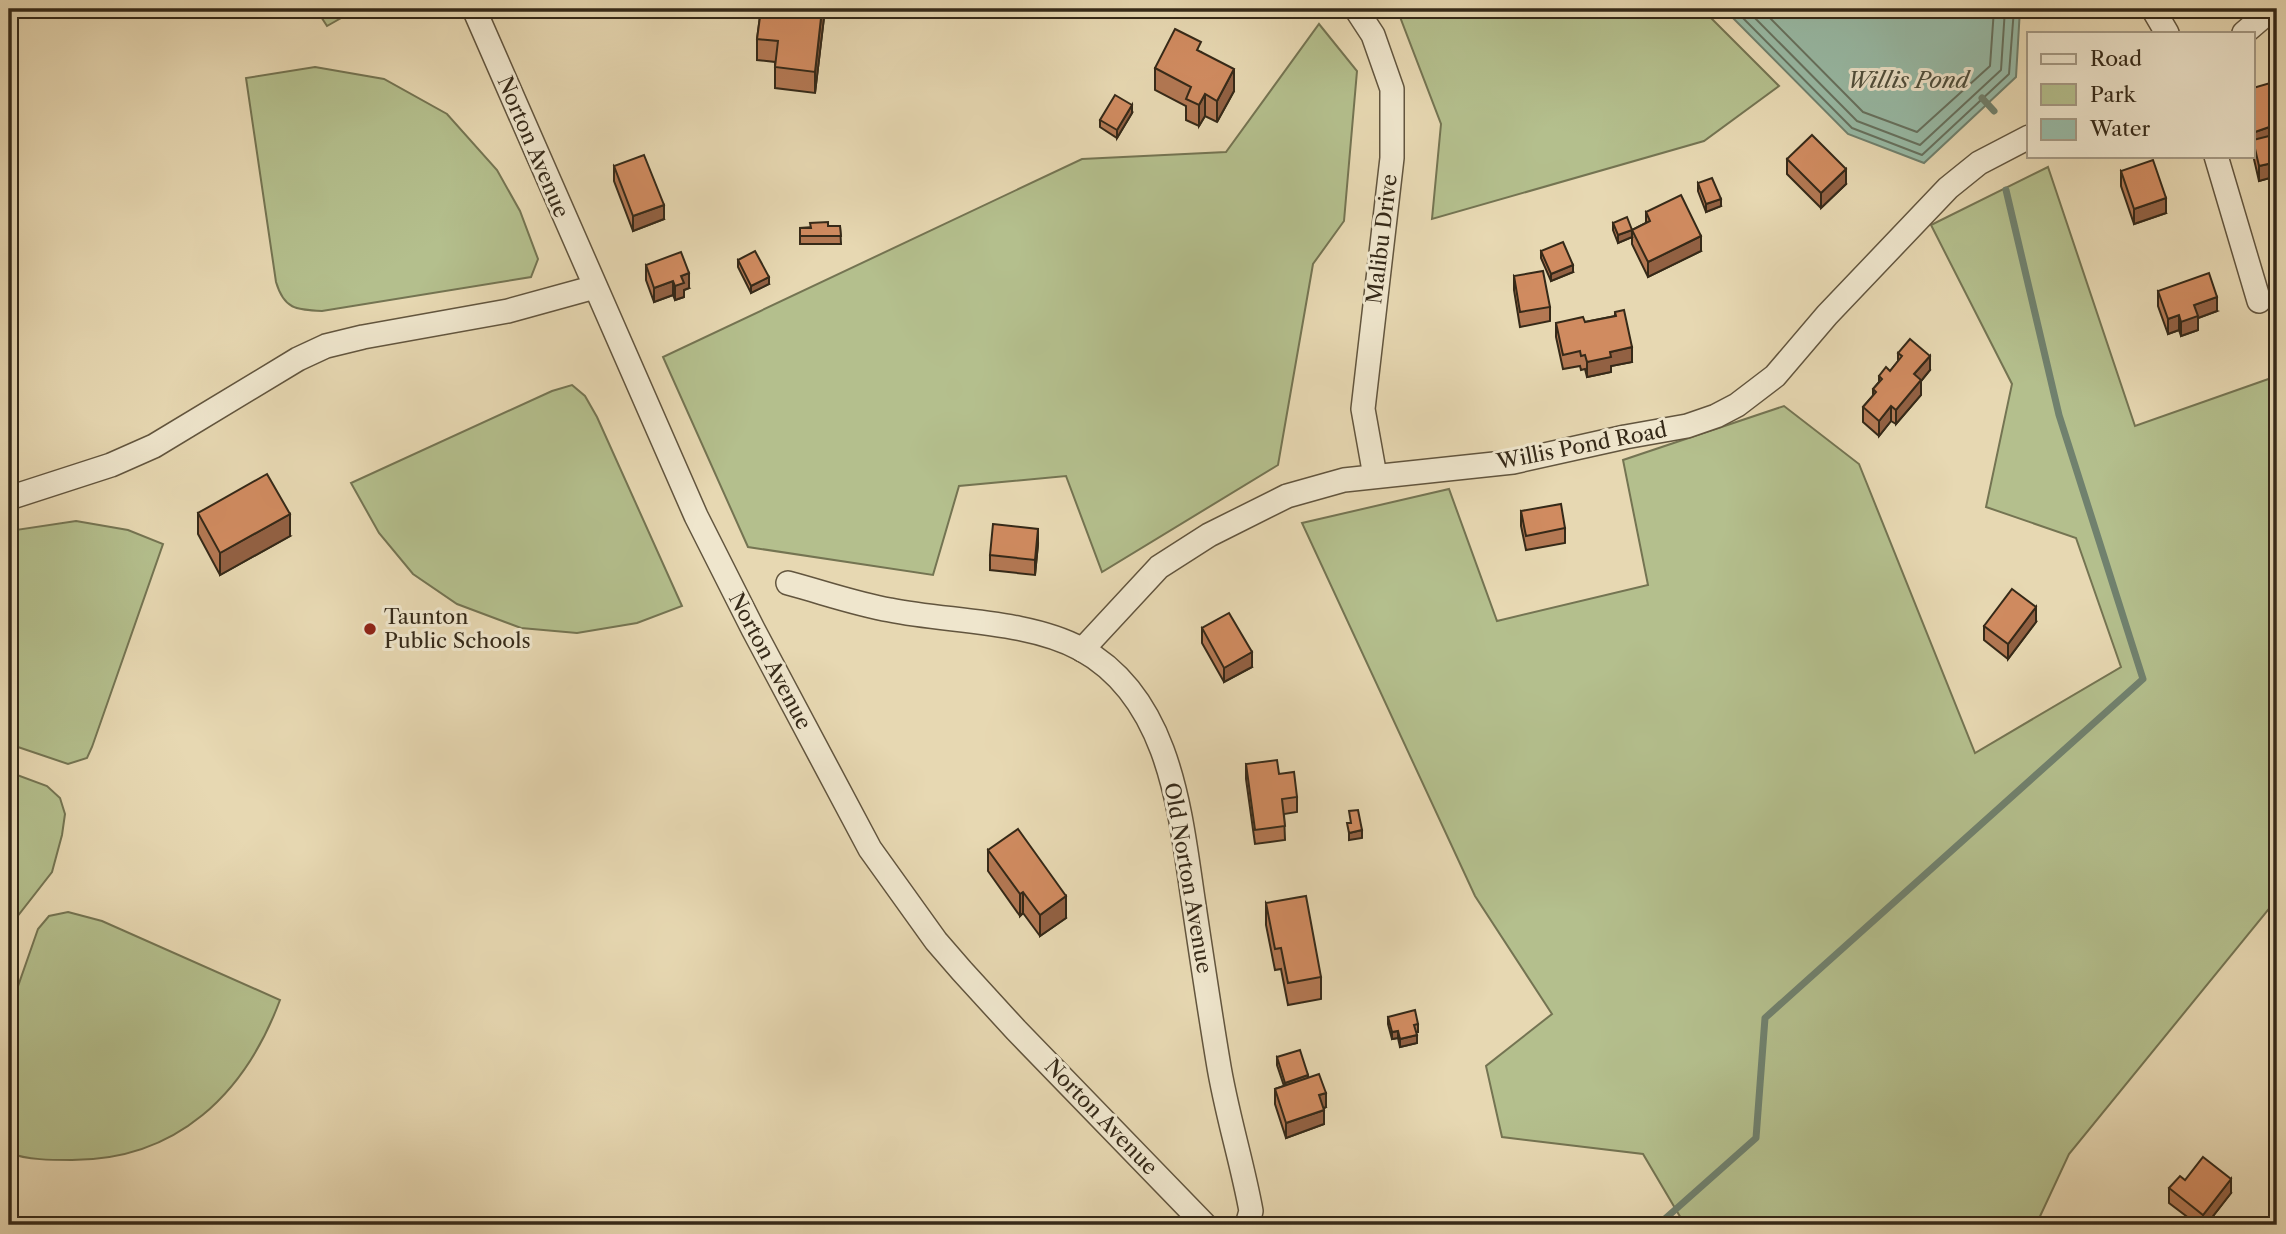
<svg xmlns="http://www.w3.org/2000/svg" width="2286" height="1234" font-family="'Libre Caslon Text',serif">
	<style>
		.green { fill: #b4bf8d; stroke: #747452; stroke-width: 2 }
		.water { fill: #98bba7; stroke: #70816e; stroke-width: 2 }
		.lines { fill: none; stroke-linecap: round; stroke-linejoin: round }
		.shore { stroke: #667260; stroke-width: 2 }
		.stream { stroke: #70816e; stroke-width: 7 }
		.minor-casing { stroke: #62553e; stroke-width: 26 }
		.minor { stroke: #efe6cd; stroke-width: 23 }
		.wall { fill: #b37853; stroke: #352918; stroke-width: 2 }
		.shaded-wall { fill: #926143; stroke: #352918; stroke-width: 2 }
		.building { fill: #d08b60; stroke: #352918; stroke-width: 2 }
		.poi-dot { fill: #8f2418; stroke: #efe6cd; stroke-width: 2.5 }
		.labels { text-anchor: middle; stroke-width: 6; stroke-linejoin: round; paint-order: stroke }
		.street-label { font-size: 21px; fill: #352918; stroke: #efe6cd }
		.poi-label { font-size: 21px; fill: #352918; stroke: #efe6cd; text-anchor: start }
		.water-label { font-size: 23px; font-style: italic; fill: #4e4e3c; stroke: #efe6cd }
	</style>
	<rect width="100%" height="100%" fill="#e7d8b2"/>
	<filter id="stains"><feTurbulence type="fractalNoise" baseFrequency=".00286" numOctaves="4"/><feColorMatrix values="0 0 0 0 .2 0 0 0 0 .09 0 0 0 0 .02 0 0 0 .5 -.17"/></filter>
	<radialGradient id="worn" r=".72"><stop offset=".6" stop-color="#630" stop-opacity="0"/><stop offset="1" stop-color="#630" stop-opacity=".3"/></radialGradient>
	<g class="green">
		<path d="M316,9H357L327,26Z"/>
		<path d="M1397,9H1702L1779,86L1704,141L1432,219L1441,124Z"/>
		<path d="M1319,24L1357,71L1344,221L1313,264L1278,465L1102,572L1066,476L959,486L933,575L748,547L663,357L1082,159L1226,152Z"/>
		<path d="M315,67L384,79L447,114L497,170L520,211L538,259L531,277L322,311C296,310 284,309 276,282L246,78Z"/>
		<path d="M2048,167L2135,426L2277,376V899L2069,1154L2036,1225H1685L1643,1154L1502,1137L1486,1066L1552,1014L1475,896L1302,523L1449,489L1497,621L1648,585L1623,460L1784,406L1859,464L1975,753L2121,667L2076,538L1986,507L2012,384L1931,225Z"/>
		<path d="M572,385L585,396L597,417L682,606L637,623L577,633L521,628L457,604L413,574L379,533L351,483L552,391Z"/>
		<path d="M76,521L128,530L163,544L92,747L87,758L68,764L9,744V531Z"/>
		<path d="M9,772L47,786L60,798L65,814L62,835L52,872L17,917L9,939Z"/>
		<path d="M68,912L102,921L280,1000C245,1094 177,1160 72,1160C51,1160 28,1160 9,1153V1012L38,929L49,916Z"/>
	</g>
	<path class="water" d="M1724,9H2020L2016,77L1924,163L1848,134Z"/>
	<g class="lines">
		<g class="shore">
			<path d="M1734,9L1852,128L1922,155L2009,74L2014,9"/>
			<path d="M1746,9L1857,121L1920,145L2001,70L2005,9"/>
			<path d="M1761,9L1863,112L1917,132L1990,66L1994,9"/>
		</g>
		<g class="stream">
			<path d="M1982,98L1994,111"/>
			<path d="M1658,1225L1756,1138L1765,1018L2143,679L2059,415L2006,190"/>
		</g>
		<defs>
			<g id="minor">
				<path d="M474,9L696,516L753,629L870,849L936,941L962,971L1016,1030L1205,1225"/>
				<path d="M1356,9L1373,35L1392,89V158L1363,409L1375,476"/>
				<path d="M2153,9L2167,33"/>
				<path d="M2244,33L2272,9"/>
				<path d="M2216,156L2259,301"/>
				<path d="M9,498L111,465L154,446L298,359L326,346L363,337L508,311L595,287"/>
				<path d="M788,583C822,592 856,604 890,610C949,622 1027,620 1081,649C1170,698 1180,811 1193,899C1201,953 1209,1007 1218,1061C1226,1112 1242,1161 1251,1211L1247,1225"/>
				<path d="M1082,650L1159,567L1209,535L1287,496L1344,480L1513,462L1625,437L1687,426L1716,416L1737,405L1775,376L1827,315L1948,188L1979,163L2029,137"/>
			</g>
		</defs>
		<use href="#minor" class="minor-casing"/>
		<use href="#minor" class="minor"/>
	</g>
	<g class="wall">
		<path d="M761,9H825L815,93L775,88V62L757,60V39Z"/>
		<path d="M1201,52L1234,91L1217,122L1205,116L1199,126L1186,120V106L1155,90V68Z"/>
		<path d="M2253,88L2275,124V134H2277V176L2259,181L2253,155Z"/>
		<path d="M1132,113L1117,138L1100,127V120Z"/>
		<path d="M1787,159L1846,184L1821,208L1787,174Z"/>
		<path d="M614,166L664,219L633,231L614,181Z"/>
		<path d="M2121,171L2166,213L2134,224L2121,186Z"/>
		<path d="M1698,183L1721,206L1706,212L1698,191Z"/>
		<path d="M1646,212L1701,251L1648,277L1632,244V230L1646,223Z"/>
		<path d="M1613,223L1632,237L1618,243L1613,230Z"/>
		<path d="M828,226H840L841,244H800V228Z"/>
		<path d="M1541,251L1573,272L1551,281L1541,258Z"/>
		<path d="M738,260L769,284L751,293L738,267Z"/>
		<path d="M646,265L689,288L684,290V297L675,300L673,295L654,302L646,280Z"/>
		<path d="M1514,276L1550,307V321L1520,327L1514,290Z"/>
		<path d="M2158,291L2217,311L2198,318V330L2181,336L2179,330L2168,334L2158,306Z"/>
		<path d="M1615,312L1632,362L1611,366V372L1587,377L1585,369L1581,370L1580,366L1563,369L1556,337V323L1585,322L1615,316Z"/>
		<path d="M1898,353L1930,370L1921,381V395L1896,424L1891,421L1879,436L1863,422V407L1873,396V389L1879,382V376L1890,371L1898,361Z"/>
		<path d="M1521,511L1565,528V543L1526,550L1521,526Z"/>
		<path d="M198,513L290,536L220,575L198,534Z"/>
		<path d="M1038,544L1035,575L990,570V555Z"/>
		<path d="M2036,622L2008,659L1984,640V626Z"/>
		<path d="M1202,628L1252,667L1224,682L1202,643Z"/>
		<path d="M1246,764L1279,774L1297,797V812L1284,814L1285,840L1255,844L1246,779Z"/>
		<path d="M988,850L1066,918L1040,936L1023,913L1020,916L988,871Z"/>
		<path d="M1266,903L1321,977V999L1288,1005L1281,969L1275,970L1266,925Z"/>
		<path d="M1388,1017L1418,1024V1032H1416L1417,1043L1400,1047L1398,1038L1392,1039L1388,1024Z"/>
		<path d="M1277,1057L1308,1078L1326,1107L1324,1108V1124L1286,1138L1275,1104V1089L1284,1086L1277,1065Z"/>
		<path d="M2185,1180L2231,1193L2206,1225H2198L2169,1203V1188Z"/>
	</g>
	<g class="shaded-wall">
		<path d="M822,9H825L815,93V72Z"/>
		<path d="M1112,9H1119L1112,14Z"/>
		<path d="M1234,69V91L1217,122V101Z"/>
		<path d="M1205,94V116L1199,126V105Z"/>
		<path d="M1132,105V113L1117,138V130Z"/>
		<path d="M2277,109V124L2271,126V111Z"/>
		<path d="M2275,125V140L2255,146V132Z"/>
		<path d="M2277,162V176L2259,181V166Z"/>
		<path d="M1846,169V184L1821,208V193Z"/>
		<path d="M2166,198V213L2134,224V209Z"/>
		<path d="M1721,199V206L1706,212V204Z"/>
		<path d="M664,205V219L633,231V216Z"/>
		<path d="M1632,230V237L1618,243V235Z"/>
		<path d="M1701,236V251L1648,277V262Z"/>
		<path d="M1573,265V272L1551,281V274Z"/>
		<path d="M689,273V288L684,290V297L675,300V286L681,276Z"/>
		<path d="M769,277V284L751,293V286Z"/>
		<path d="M673,281V295L654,302V288Z"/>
		<path d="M2217,297V311L2198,318V330L2181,336V322L2194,305Z"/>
		<path d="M2179,315V330L2168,334V319Z"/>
		<path d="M1632,347V362L1611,366V372L1587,377V362L1610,352Z"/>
		<path d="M1930,356V370L1921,381V395L1896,424V410L1914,374Z"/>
		<path d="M1891,406V421L1879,436V421Z"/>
		<path d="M290,514V536L220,575V553Z"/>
		<path d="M1038,529V544L1035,575V560Z"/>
		<path d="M2036,607V622L2008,659V644Z"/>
		<path d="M1252,652V667L1224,682V668Z"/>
		<path d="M1362,830V838L1349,840V833Z"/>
		<path d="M1023,892V913L1020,916V894Z"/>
		<path d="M1066,896V918L1040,936V915Z"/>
		<path d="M1398,1031V1038L1392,1039V1032Z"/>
		<path d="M1417,1035V1043L1400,1047V1039Z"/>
		<path d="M1308,1075V1083L1285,1090V1083Z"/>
		<path d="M1326,1093V1107L1319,1110V1095Z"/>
		<path d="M1324,1110V1124L1286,1138V1123Z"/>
		<path d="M2231,1179V1193L2206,1225H2203V1215Z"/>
	</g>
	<g class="building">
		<path d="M761,9H822L815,72L775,67L778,41L757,39Z"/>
		<path d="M1175,29L1201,42L1197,50L1234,69L1217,101L1205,94L1199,105L1186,99L1191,87L1155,68Z"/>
		<path d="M2277,81V109L2271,111L2275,125L2255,132L2253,124V88Z"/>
		<path d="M1115,95L1132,105L1117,130L1100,120Z"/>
		<path d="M2277,134V162L2259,166L2253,140Z"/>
		<path d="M1812,135L1846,169L1821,193L1787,159Z"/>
		<path d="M644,155L664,205L633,216L614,166Z"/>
		<path d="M2153,160L2166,198L2134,209L2121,171Z"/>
		<path d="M1712,178L1721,199L1706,204L1698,183Z"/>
		<path d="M1681,195L1701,236L1648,262L1632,230L1650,221L1646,212Z"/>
		<path d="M1627,217L1632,230L1618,235L1613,223Z"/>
		<path d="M828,222V226H840L841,236H800V228H811L810,223Z"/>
		<path d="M1563,242L1573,265L1551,274L1541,251Z"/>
		<path d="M755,251L769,277L751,286L738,260Z"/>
		<path d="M681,252L689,273L681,276L684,283L675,286L673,281L654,288L646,265Z"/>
		<path d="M1543,271L1550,307L1520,312L1514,276Z"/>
		<path d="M2209,273L2217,297L2194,305L2198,316L2181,322L2179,315L2168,319L2158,291Z"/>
		<path d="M1624,310L1632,347L1610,352L1611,357L1587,362L1585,355L1581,356L1580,351L1563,355L1556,323L1583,317L1585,322L1616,316L1615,312Z"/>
		<path d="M1910,339L1930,356L1914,374L1921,380L1896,410L1891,406L1879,421L1863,407L1876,392L1873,389L1882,379L1879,376L1886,367L1890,371L1902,356L1898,353Z"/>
		<path d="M267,474L290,514L220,553L198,513Z"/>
		<path d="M1561,504L1565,528L1526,536L1521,511Z"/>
		<path d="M993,524L1038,529L1035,560L990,555Z"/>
		<path d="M2012,589L2036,607L2008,644L1984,626Z"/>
		<path d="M1229,613L1252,652L1224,668L1202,628Z"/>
		<path d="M1277,760L1279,774L1294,772L1297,797L1282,799L1285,826L1255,830L1246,764Z"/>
		<path d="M1358,810L1362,830L1349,833L1347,823H1351L1349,811Z"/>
		<path d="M1018,829L1066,896L1040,915L1023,892L1020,894L988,850Z"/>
		<path d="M1306,896L1321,977L1288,983L1281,948L1275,949L1266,903Z"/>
		<path d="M1415,1010L1418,1024L1414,1025L1417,1035L1400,1039L1398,1031L1392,1032L1388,1017Z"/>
		<path d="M1300,1050L1308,1075L1285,1083L1277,1057Z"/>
		<path d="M1319,1074L1326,1093L1319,1095L1324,1110L1286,1123L1275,1089Z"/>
		<path d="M2203,1157L2231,1179L2203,1215L2169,1188L2180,1176L2185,1180Z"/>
	</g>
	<circle class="poi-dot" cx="370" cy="629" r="7"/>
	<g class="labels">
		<g class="street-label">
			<text transform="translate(533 147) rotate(67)" y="7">Norton Avenue</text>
			<text transform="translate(1382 239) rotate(-83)" y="7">Malibu Drive</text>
			<text transform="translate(1582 446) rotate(-11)" y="7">Willis Pond Road</text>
			<text transform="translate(770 661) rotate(62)" y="7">Norton Avenue</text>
			<text transform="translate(1188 878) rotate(80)" y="7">Old Norton Avenue</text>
			<text transform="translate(1101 1117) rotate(46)" y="7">Norton Avenue</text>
		</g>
		<g class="poi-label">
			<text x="384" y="624">Taunton<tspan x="384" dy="24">Public Schools</tspan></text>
		</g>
		<g class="water-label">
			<text x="1908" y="88">Willis Pond</text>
		</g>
	</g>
	<rect width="2286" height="1234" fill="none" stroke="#e7d8b2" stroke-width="35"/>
	<rect x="10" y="10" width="2265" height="1213" fill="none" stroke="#352918" stroke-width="3.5"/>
	<rect x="18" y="18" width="2251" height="1199" fill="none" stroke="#352918" stroke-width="2"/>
	<rect x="2027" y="32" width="228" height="126" fill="#efe6cd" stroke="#a59a85" stroke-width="2"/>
	<rect x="2041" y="54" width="35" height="10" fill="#efe6cd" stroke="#a59a85" stroke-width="2"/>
	<text x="2090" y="66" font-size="21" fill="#352918">Road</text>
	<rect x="2041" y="84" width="35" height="21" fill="#b4bf8d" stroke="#a59a85" stroke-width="2"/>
	<text x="2090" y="102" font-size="21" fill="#352918">Park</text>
	<rect x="2041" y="119" width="35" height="21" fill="#98bba7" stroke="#a59a85" stroke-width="2"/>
	<text x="2090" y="136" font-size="21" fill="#352918">Water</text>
	<rect width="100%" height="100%" filter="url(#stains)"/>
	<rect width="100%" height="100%" fill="url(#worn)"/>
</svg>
